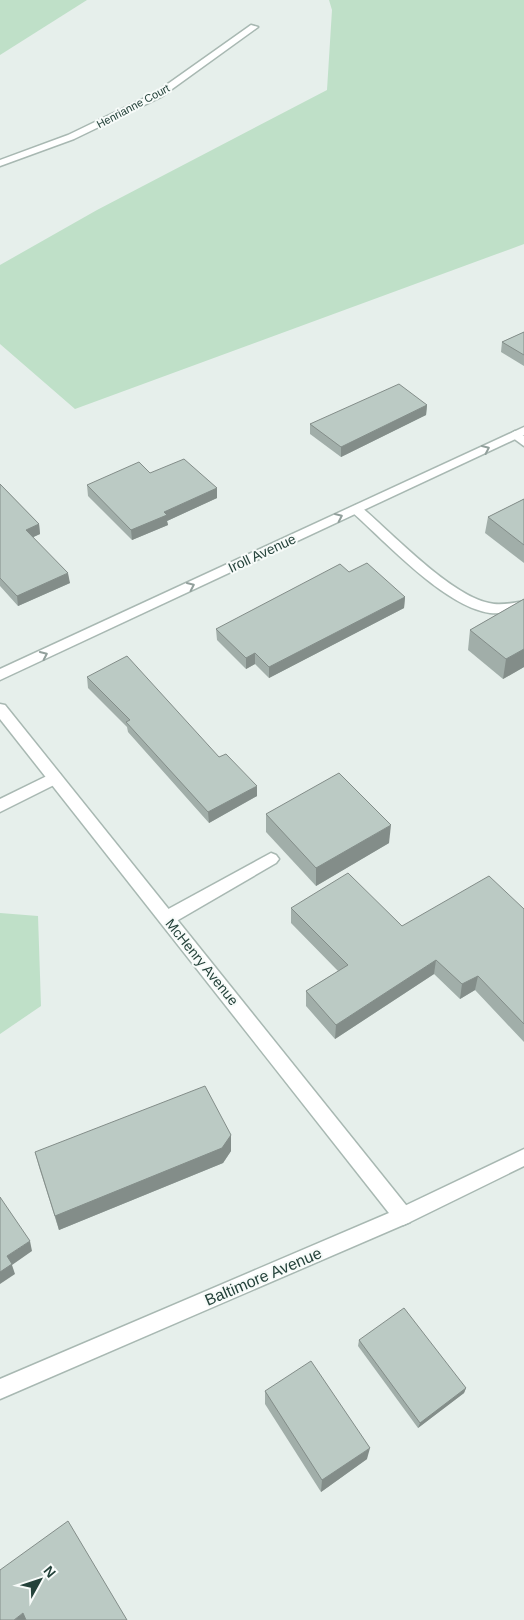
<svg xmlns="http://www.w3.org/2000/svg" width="524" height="1620" font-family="Helvetica,sans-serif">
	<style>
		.green { fill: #bfe0c8 }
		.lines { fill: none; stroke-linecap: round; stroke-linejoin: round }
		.service-casing { stroke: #a8b8b2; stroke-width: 3 }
		.minor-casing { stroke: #a8b8b2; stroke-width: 3 }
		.tertiary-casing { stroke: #a8b8b2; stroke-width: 3 }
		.service { fill: #fff; fill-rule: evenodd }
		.minor { fill: #fff; fill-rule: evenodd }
		.tertiary { fill: #fff; fill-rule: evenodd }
		.wall { fill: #a1aea9 }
		.shaded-wall { fill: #838d89 }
		.building { fill: #bbcac4; stroke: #838d89 }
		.oneway { stroke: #92a09c }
		.labels { text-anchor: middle; stroke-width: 4; stroke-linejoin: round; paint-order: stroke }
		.far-street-label { font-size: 11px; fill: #24423a; stroke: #f7fbf9 }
		.street-label { font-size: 14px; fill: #24423a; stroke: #f7fbf9 }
		.near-street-label { font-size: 16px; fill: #24423a; stroke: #f7fbf9 }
	</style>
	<rect width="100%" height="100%" fill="#e6efeb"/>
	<g class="green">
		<path d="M0,0H87L0,55Z"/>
		<path d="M329,0H524V244L75,409L0,344V265L97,210L327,90L332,10Z"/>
		<path d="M0,913L38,916L41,1006L0,1034Z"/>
	</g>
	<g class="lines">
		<defs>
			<g id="service">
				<path d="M515,431L524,436V446L509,435Z"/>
				<path d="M356,505L360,506C392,533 450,595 489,603C500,606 513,603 524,601V609C513,612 501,614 490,613C444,606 386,542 352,512L350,509Z"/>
				<path d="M55,772L60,774L62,778L60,782L0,812V799Z"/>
				<path d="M271,853L276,855L279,859L276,863L173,923L167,924L161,923L159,918L161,913Z"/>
			</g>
			<g id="minor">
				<path d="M251,25L258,27L161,97L74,139L0,166V160L68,135L155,93Z"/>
				<path d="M524,427V435L0,680V669Z"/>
				<path d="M0,704L5,705L410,1210L412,1216L410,1222L403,1225L396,1222L0,719Z"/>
			</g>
			<path id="tertiary" d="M524,1149V1166L410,1222L0,1399V1379L396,1210Z"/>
		</defs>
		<use href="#service" class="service-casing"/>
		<use href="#minor" class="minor-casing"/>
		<use href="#tertiary" class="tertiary-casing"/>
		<use href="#service" class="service"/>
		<use href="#minor" class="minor"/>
		<use href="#tertiary" class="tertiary"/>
	</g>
	<g class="wall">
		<path d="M524,332V366L501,352L502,342Z"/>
		<path d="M427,405L426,415L341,457L310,434V424Z"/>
		<path d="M150,473L217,488V498L167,521L168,525L132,540L88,496L87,485Z"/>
		<path d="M0,484L39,524L40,534L33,537L70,583L18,606L0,586Z"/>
		<path d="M524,499V563L485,533L488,517Z"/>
		<path d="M349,572L405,597L404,608L269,678L255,664L246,669L217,640L216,629Z"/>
		<path d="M524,599V667L503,679L468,650L470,630Z"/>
		<path d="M87,677L219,757L257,796L209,823L128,732L127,727L88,688Z"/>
		<path d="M266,814L389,843L316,886L266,832Z"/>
		<path d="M291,908L402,926L524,909V1042L475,990L460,999L434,974L335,1039L306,1006V991L338,971L291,923Z"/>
		<path d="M231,1151L223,1163L59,1230L39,1167L35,1152Z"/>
		<path d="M359,1340L466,1388L464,1393L418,1428L358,1346Z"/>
		<path d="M265,1391L367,1459L321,1492L265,1404Z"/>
	</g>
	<g class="shaded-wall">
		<path d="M427,405L426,415L341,457V447Z"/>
		<path d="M217,488V498L167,521L168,525L132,540L131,530L164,512Z"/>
		<path d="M39,524L40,534L27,540L26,530Z"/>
		<path d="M68,573L70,583L18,606L17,596Z"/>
		<path d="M405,597L404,608L269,678V667Z"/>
		<path d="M524,649V667L503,679L506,659Z"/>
		<path d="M255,653V664L246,669V658Z"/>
		<path d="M257,786V796L209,823L208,812Z"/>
		<path d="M391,825L389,843L316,886V868Z"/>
		<path d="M436,960L434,974L335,1039L336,1025Z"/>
		<path d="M478,976L475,990L460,999L462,984Z"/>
		<path d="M231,1135V1151L223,1163L59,1230L55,1216Z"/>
		<path d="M30,1241L32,1251L12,1265L15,1274L0,1284V1272L7,1256Z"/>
		<path d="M466,1388L464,1393L418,1428L420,1423Z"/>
		<path d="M370,1448L367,1459L321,1492L322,1480Z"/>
		<path d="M23,1613L26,1619V1620H14Z"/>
	</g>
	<g class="building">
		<path d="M524,332V355L502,342Z"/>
		<path d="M399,384L427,405L341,447L310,424Z"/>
		<path d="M184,459L217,488L164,512L167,515L131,530L87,485L139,462L150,473Z"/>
		<path d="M0,484L39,524L26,530L68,573L17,596L0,578Z"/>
		<path d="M524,499V545L488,517Z"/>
		<path d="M367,563L405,597L269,667L255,653L246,658L216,629L340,564L349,572Z"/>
		<path d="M524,599V649L506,659L470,630Z"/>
		<path d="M127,656L219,757L226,754L257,786L208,812L126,722L130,720L87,677Z"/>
		<path d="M339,773L391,825L316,868L266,814Z"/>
		<path d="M348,873L402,926L489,876L524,909V1024L478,976L462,984L436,960L336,1025L306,991L348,965L291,908Z"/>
		<path d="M205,1086L231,1135L222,1148L55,1216L35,1152Z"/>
		<path d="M0,1197L30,1241L7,1256L12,1264L0,1272Z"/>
		<path d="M404,1308L466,1388L420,1423L359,1340Z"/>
		<path d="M311,1361L370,1448L322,1480L265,1391Z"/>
		<path d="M68,1521L127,1620H26L23,1613L14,1620H0V1570Z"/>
	</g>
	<defs><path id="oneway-chevron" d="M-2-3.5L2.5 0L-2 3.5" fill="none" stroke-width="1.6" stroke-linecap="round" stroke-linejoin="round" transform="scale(1.25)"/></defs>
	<g class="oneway">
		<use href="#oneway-chevron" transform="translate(486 449) rotate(-25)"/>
		<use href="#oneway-chevron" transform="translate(339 517) rotate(-25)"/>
		<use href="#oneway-chevron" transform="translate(191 586) rotate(-25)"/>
		<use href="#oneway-chevron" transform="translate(44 655) rotate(-25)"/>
	</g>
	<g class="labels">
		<g class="far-street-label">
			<text transform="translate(133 106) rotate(-28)" y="4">Henrianne Court</text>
		</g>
		<g class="street-label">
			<text transform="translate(262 553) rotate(-25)" y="5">Iroll Avenue</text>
			<text transform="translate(202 962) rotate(51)" y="5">McHenry Avenue</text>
		</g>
		<g class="near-street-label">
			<text transform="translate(263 1276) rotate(-23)" y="6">Baltimore Avenue</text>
		</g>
	</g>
	<g transform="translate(40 1580) rotate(50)" stroke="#f7fbf9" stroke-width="4" paint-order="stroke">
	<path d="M0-4L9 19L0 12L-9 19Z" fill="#24423a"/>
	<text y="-8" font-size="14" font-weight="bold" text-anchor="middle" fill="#24423a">N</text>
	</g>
</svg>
